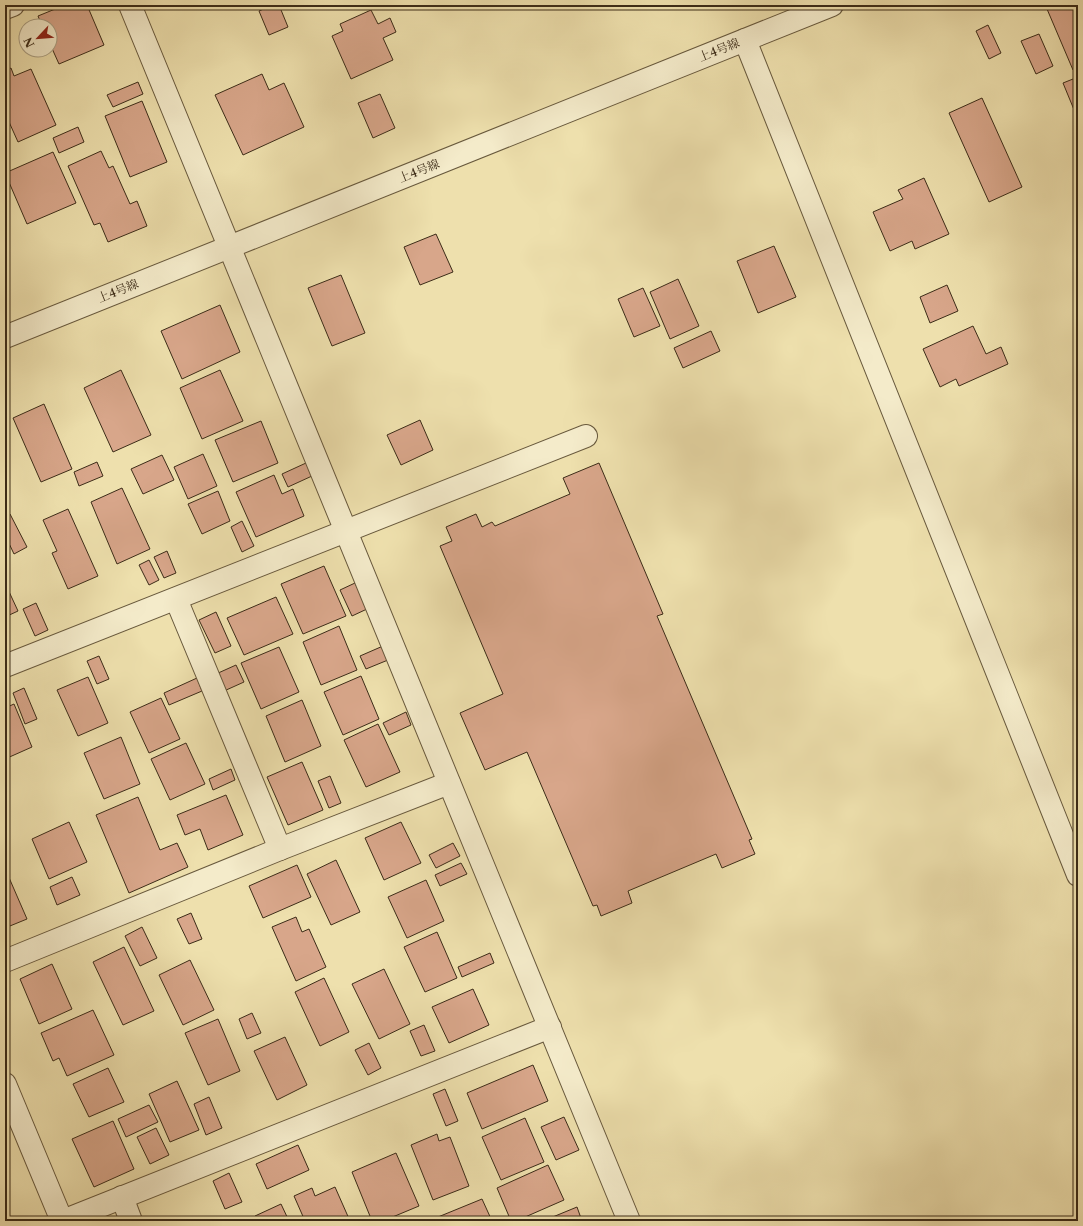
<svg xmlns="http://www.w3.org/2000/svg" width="1083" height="1226" font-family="'Libre Caslon Text','Noto Serif JP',serif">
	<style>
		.building { fill: #d8a68a; stroke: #3c2c18 }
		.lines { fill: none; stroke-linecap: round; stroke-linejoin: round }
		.minor-casing { stroke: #68593d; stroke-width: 24 }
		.minor { stroke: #f4ebca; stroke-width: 22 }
		.labels { text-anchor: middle; stroke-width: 3; stroke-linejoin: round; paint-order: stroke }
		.street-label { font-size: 12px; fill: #3c2c18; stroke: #f4ebca }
	</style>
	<rect width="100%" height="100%" fill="#eee0ad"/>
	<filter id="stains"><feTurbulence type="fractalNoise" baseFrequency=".005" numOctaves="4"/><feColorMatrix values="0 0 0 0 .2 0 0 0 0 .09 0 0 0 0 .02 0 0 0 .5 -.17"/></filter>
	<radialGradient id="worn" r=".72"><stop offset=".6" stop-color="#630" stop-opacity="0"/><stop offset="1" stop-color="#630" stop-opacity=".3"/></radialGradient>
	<g class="building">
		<path d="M65,5H87L104,45L59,64L50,44V26H42L38,16Z"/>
		<path d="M273,5H279L288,27L269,35L259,11Z"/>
		<path d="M1056,5H1078V68L1073,70L1047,9Z"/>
		<path d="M371,10L378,24L390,18L396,32L383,38L393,60L351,79L332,36L343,31L340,24Z"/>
		<path d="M988,25L1001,53L989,59L976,31Z"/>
		<path d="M1039,34L1053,66L1036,74L1021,41Z"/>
		<path d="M11,68L14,76L31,69L56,125L18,142L5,113V71Z"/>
		<path d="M262,74L269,90L284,83L304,127L243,155L215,95Z"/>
		<path d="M1078,77V116L1077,117L1063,83Z"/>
		<path d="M138,82L143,94L113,107L107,95Z"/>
		<path d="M380,94L395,128L373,138L358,103Z"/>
		<path d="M982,98L1022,187L989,202L949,113Z"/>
		<path d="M142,101L167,162L130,177L105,116Z"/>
		<path d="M78,127L84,142L59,153L53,138Z"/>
		<path d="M101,151L109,168L113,166L130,204L137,201L147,226L108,242L100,223L94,225L68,166Z"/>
		<path d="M53,152L76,203L27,224L5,173Z"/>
		<path d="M924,178L949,234L915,249L912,241L890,251L873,212L903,199L898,190Z"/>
		<path d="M436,234L453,272L420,285L404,247Z"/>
		<path d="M774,246L796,297L758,313L737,261Z"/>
		<path d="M341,275L365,333L332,346L308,288Z"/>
		<path d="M678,279L699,326L670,339L650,292Z"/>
		<path d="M947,285L958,311L930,323L920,297Z"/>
		<path d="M643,288L660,326L634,337L618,299Z"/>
		<path d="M220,305L240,352L182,379L161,331Z"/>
		<path d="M973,326L986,354L1001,347L1008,364L959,386L956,379L940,387L923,349Z"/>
		<path d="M711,331L720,351L683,368L674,348Z"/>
		<path d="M121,370L151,435L113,452L84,388Z"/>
		<path d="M220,370L243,421L202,439L180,388Z"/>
		<path d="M44,404L72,469L41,482L13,418Z"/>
		<path d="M420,420L433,450L401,465L387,435Z"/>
		<path d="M261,421L278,463L233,482L215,440Z"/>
		<path d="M203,454L217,486L188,499L174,467Z"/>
		<path d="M162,455L174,480L143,494L131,469Z"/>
		<path d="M97,462L103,476L79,486L74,472Z"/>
		<path d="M306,463L312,476L288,487L282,474Z"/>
		<path d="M599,463L663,614L657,616L752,839L749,840L755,854L722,868L716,854L628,891L632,903L601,916L597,905L593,906L527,752L485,770L460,713L503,694L440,546L452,541L446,527L476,514L482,527L492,522L495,526L570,494L563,478Z"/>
		<path d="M274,475L282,494L293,489L304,516L256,537L236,492Z"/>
		<path d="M122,488L150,549L117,564L91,502Z"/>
		<path d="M218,491L230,521L202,534L188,504Z"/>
		<path d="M68,509L98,576L68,589L52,553L57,551L43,520Z"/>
		<path d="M10,514L27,547L14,554L5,535V517Z"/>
		<path d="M242,521L254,546L242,552L231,527Z"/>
		<path d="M167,551L176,573L164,578L154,557Z"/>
		<path d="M149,560L159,580L149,585L139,565Z"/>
		<path d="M324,566L346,616L303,634L281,584Z"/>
		<path d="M5,583L18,611L5,617Z"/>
		<path d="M355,583L367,609L352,616L340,590Z"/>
		<path d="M276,597L293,634L244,655L227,618Z"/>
		<path d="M36,603L48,630L35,636L23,609Z"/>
		<path d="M216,612L231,646L215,653L199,620Z"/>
		<path d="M339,626L357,670L321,685L303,642Z"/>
		<path d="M383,646L388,660L366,669L360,656Z"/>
		<path d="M279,647L299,692L261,709L241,663Z"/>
		<path d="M99,656L109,679L97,684L87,661Z"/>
		<path d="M236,665L244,682L224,691L216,674Z"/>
		<path d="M361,676L379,719L343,735L324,692Z"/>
		<path d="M88,677L108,723L78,736L57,690Z"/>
		<path d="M197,678L202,691L169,705L164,693Z"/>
		<path d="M24,688L37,719L25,724L13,693Z"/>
		<path d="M161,698L180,739L149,753L130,712Z"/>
		<path d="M302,700L321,746L285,762L266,716Z"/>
		<path d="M14,704L32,747L5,759V708Z"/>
		<path d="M406,712L411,725L389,735L383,723Z"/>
		<path d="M378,724L400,772L366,787L344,740Z"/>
		<path d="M121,737L140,784L104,799L84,753Z"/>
		<path d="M186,743L205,784L170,800L151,759Z"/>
		<path d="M302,762L323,810L288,825L267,777Z"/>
		<path d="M231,769L235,780L213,790L209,779Z"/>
		<path d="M330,776L341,803L329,808L318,781Z"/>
		<path d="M226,795L243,835L208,850L200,829L185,835L177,815Z"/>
		<path d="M138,797L160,850L177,843L188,867L129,893L96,815Z"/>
		<path d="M69,822L87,862L49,879L32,839Z"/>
		<path d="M401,822L421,863L384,880L365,838Z"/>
		<path d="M453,843L460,856L436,868L429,855Z"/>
		<path d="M336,860L360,912L331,925L307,874Z"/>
		<path d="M461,863L467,874L440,886L435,875Z"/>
		<path d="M297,865L311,897L263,918L249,886Z"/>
		<path d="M7,873L27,919L5,928V874Z"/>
		<path d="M72,877L80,895L57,905L50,887Z"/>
		<path d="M426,880L444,921L407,938L388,897Z"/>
		<path d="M191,913L202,939L189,944L177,919Z"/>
		<path d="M296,917L302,932L309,929L326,967L296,981L272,927Z"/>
		<path d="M142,927L157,958L140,966L125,936Z"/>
		<path d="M437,932L457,978L425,992L404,947Z"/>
		<path d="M124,947L154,1011L123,1025L93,962Z"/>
		<path d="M490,953L494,963L462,977L458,967Z"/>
		<path d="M190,960L214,1010L183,1025L159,975Z"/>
		<path d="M52,964L72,1009L39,1024L20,979Z"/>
		<path d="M384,969L410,1024L379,1039L352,984Z"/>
		<path d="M324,978L349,1032L320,1046L295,992Z"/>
		<path d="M473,989L489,1025L449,1043L432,1007Z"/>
		<path d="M93,1010L114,1055L67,1076L59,1058L53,1061L41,1033Z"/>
		<path d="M252,1013L261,1033L247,1039L239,1019Z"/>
		<path d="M218,1019L240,1071L208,1085L185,1033Z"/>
		<path d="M424,1025L435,1051L421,1056L410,1031Z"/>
		<path d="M285,1037L307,1085L277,1100L254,1051Z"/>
		<path d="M369,1043L381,1068L368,1075L355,1050Z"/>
		<path d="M533,1065L548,1101L482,1129L467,1093Z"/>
		<path d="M108,1068L124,1102L89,1117L73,1084Z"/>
		<path d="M177,1081L199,1130L170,1142L149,1094Z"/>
		<path d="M445,1089L458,1121L446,1126L433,1094Z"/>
		<path d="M209,1097L222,1128L206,1135L194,1104Z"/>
		<path d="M149,1105L158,1122L126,1137L118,1119Z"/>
		<path d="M564,1117L579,1150L556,1160L541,1127Z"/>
		<path d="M525,1118L544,1162L501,1180L482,1137Z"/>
		<path d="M113,1121L134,1169L94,1187L72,1139Z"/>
		<path d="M156,1128L169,1155L150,1164L137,1137Z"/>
		<path d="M437,1134L439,1141L450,1137L469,1186L433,1200L411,1145Z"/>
		<path d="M298,1145L309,1170L267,1189L256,1164Z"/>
		<path d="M396,1153L419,1206L383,1221H372L352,1172Z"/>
		<path d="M548,1165L564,1200L516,1221H511L497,1188Z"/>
		<path d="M229,1173L242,1202L225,1209L213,1181Z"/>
		<path d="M335,1187L350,1221H305L294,1196L312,1188L315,1196Z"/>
		<path d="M482,1199L492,1221H440L438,1217Z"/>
		<path d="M281,1204L289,1221H257L255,1216Z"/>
		<path d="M577,1207L582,1221H543Z"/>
	</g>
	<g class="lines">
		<defs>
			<g id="minor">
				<path d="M130,5L629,1221"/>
				<path d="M5,8L13,5"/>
				<path d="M745,40L1078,875"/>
				<path d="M5,337L832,5"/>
				<path d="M176,599L280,849"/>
				<path d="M5,666L586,436"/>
				<path d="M5,961L280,849L449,783"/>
				<path d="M5,1084L62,1221"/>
				<path d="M122,1197L131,1221"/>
				<path d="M63,1221L550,1027"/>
			</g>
		</defs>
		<use href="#minor" class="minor-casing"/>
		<use href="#minor" class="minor"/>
	</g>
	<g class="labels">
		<g class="street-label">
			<text transform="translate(719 50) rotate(-22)" y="4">上4号線</text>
			<text transform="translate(419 171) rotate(-22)" y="4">上4号線</text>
			<text transform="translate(118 291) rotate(-22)" y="4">上4号線</text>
		</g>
	</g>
	<rect width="1083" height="1226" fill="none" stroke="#eee0ad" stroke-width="20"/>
	<rect x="6" y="6" width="1071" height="1214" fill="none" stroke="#3c2c18" stroke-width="2"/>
	<rect x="10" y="10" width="1063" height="1206" fill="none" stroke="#3c2c18"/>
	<g transform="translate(38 38) rotate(244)"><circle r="19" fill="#f4ebca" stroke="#aa9f83"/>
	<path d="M0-3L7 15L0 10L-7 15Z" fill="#8f2418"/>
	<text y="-6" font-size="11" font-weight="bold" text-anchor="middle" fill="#3c2c18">N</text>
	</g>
	<rect width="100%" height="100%" filter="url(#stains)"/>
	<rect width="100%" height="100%" fill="url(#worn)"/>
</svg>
